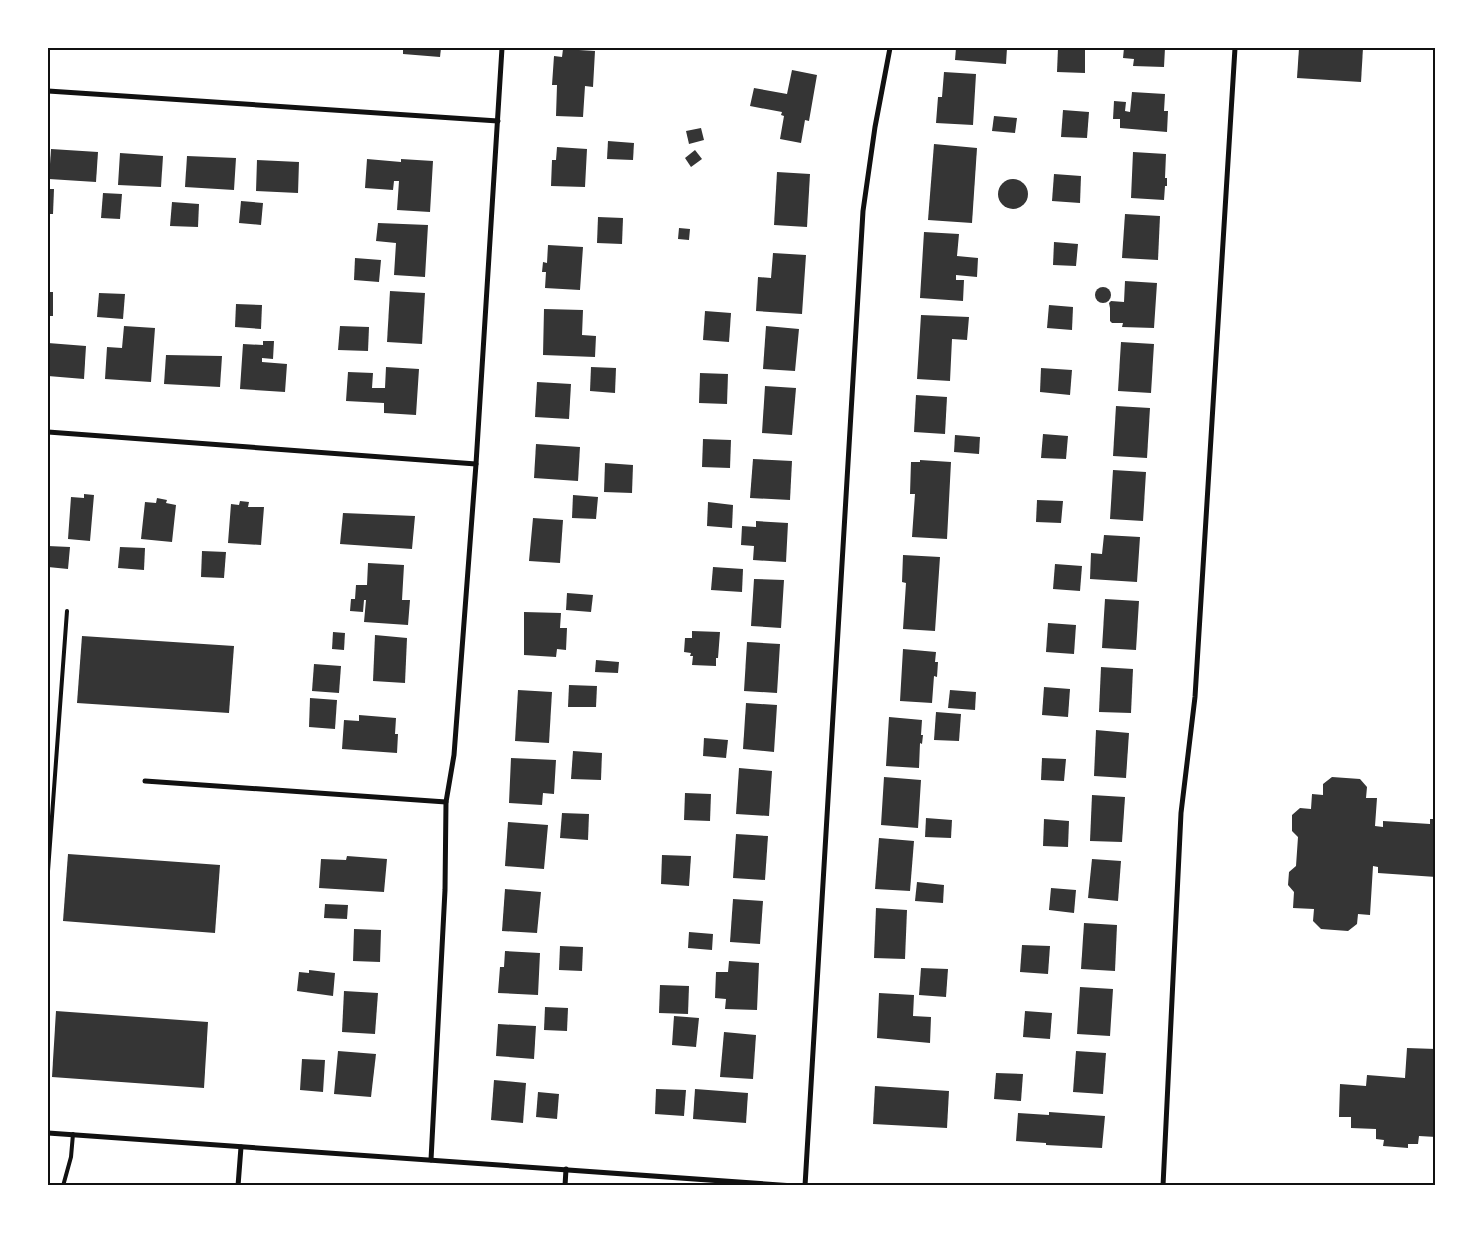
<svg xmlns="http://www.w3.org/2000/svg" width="1483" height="1233" font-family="Raleway,sans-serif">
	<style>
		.building { fill: #353535 }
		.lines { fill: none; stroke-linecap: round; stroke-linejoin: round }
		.service { stroke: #111; stroke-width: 4 }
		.minor { stroke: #111; stroke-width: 5 }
		.neatline { fill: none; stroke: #111; stroke-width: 2 }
	</style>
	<rect width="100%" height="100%" fill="#fff"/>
	<g class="building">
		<path d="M403,48H441L440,57L403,54Z"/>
		<path d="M956,48H1007L1006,64L955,60Z"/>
		<path d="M1058,48H1085V73L1057,72Z"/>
		<path d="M1124,48H1165L1164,67L1133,66L1134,59L1123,58Z"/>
		<path d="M1299,48H1363L1361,82L1297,78Z"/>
		<path d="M563,49L595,51L593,87L585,86L583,117L556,116L557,85H552L554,56L562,57Z"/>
		<path d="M792,70L817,75L809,121L805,120L801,143L780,139L784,116L781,115L782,112L750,106L754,88L787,94Z"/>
		<path d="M944,72L976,74L973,125L936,123L938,97H942Z"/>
		<path d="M1132,92L1165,94L1164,111H1168L1167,132L1120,128V119H1113L1114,101L1126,102L1125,111L1130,112Z"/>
		<path d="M1063,110L1089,112L1087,138L1061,137Z"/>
		<path d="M994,116L1017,118L1015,133L992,131Z"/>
		<path d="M701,128L704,140L689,144L686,131Z"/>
		<path d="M608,141L634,143L633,160L607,159Z"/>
		<path d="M934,144L977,148L972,223L928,220Z"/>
		<path d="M557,147L587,149L585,187L551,186L552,160H556Z"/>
		<path d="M51,149L98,152L96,182L49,179Z"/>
		<path d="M695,150L702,159L691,167L685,158Z"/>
		<path d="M1133,152L1166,154L1165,178H1167V186H1165L1164,200L1131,198Z"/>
		<path d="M120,153L163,156L161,187L118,185Z"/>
		<path d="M187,156L236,158L234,190L185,187Z"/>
		<path d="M367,159L401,162V159L433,161L430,212L397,210L399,181H394L393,190L365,188Z"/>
		<path d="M257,160L299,162L298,193L256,191Z"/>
		<path d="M777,172L810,174L807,227L774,225Z"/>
		<path d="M1054,174L1081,176L1080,203L1052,201Z"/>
		<circle cx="1013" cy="194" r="15"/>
		<path d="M48,189H54L53,214H48Z"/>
		<path d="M103,193L122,194L120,219L101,218Z"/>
		<path d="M241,201L263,203L261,225L239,223Z"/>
		<path d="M172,202L199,204L198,227L170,226Z"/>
		<path d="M1125,214L1160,216L1158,260L1122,258Z"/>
		<path d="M598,217L623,218L622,244L597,243Z"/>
		<path d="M378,223L428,225L425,277L394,275L396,243L376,241Z"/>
		<path d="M679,228L690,229L689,240L678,239Z"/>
		<path d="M924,232L959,234L957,256L978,258L977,277L956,275V280H964L963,301L920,298Z"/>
		<path d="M1054,242L1078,244L1076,266L1053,265Z"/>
		<path d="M548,245L583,247L580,290L545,288L546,272H542L543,262L547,263Z"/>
		<path d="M773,253L806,255L802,314L756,311L758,277L771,278Z"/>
		<path d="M355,258L381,260L379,282L354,280Z"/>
		<path d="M1125,281L1157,283L1154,328L1122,327L1123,323H1112L1110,321V308L1109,303L1111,301L1124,302Z"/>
		<circle cx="1103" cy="295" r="8"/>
		<path d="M390,291L425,293L422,344L387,342Z"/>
		<rect x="48" y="292" width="5" height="24"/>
		<path d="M99,293L125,294L123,319L97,317Z"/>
		<path d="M236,304L262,305L261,329L235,327Z"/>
		<path d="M1049,305L1073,307L1072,330L1047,328Z"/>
		<path d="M544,309L583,310L582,335L596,336L595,357L543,355Z"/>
		<path d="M705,311L731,313L729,342L703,340Z"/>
		<path d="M921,315L969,317L967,340L952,339L950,381L917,379Z"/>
		<path d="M124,326L155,328L151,382L105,379L107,347L122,348Z"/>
		<path d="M340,326L369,327L368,351L338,350Z"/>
		<path d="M766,326L799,329L795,371L763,369Z"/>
		<path d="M263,341H274L273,359L262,358V362L287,364L285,392L240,389L243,344L263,345Z"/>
		<path d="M1121,342L1154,344L1151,393L1118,391Z"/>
		<path d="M48,343L86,346L84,379L48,376Z"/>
		<path d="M166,355L222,356L220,387L164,384Z"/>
		<path d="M386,367L419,369L416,415L384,413V403L346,401L348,372L373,373L372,388H385Z"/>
		<path d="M591,367L616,368L615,393L590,391Z"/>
		<path d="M1041,368L1072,370L1070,395L1040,392Z"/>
		<path d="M700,373L728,374L727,404L699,403Z"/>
		<path d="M537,382L571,384L569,419L535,417Z"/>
		<path d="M765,386L796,388L792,435L762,433Z"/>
		<path d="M916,395L947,397L945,434L914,432Z"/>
		<path d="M1116,406L1150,408L1147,458L1113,456Z"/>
		<path d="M1043,434L1068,436L1066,459L1041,458Z"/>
		<path d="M955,435L980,437L979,454L954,452Z"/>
		<path d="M703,439L731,440L730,468L702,467Z"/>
		<path d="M536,444L580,447L578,481L534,478Z"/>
		<path d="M753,459L792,461L790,500L750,498Z"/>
		<path d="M920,460L951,462L947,539L912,537L915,494H910L911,462H920Z"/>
		<path d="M605,463L633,465L632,493L604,492Z"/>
		<path d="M1113,470L1146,472L1143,521L1110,519Z"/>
		<path d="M84,494L94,495L90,541L68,539L71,497L84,498Z"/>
		<path d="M573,495L598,497L596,519L572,518Z"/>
		<path d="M157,498L167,500L166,503L176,505L172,542L141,539L145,502L156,503Z"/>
		<path d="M1037,500L1063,501L1061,523L1036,522Z"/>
		<path d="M240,501L249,502L248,507H264L261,545L228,543L231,504L239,505Z"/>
		<path d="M708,502L733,505L732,528L707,526Z"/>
		<path d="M343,513L415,516L412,549L340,544Z"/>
		<path d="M533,518L563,520L560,563L529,561Z"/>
		<path d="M756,521L788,523L786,562L753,560L754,546L741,545L742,526L756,527Z"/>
		<path d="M1104,535L1140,537L1137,582L1090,579L1091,553L1102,554Z"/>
		<path d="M48,546L70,547L68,569L48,567Z"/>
		<path d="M120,547L145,548L144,570L118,568Z"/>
		<path d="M202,551L226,552L224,578L201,577Z"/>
		<path d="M903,555L940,557L935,631L903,629L906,583L902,582Z"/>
		<path d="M368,563L404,565L402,600H410L408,625L364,622L366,600H364L363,612L350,611L351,599H355L356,585H367Z"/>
		<path d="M1055,564L1082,566L1080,591L1053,589Z"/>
		<path d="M713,567L743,569L742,592L711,590Z"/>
		<path d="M754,579L784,580L781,628L751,626Z"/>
		<path d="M567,593L593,595L591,612L566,610Z"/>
		<path d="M1105,599L1139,601L1136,650L1102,648Z"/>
		<path d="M524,612L561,613L560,628H567L566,650L557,649L556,657L524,655Z"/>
		<path d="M1048,623L1076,625L1074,654L1046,652Z"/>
		<path d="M692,631L720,632L718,658H716V666L692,665L693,656H690L691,653L684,652L685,638H692Z"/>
		<path d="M333,632L345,633L344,650L332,649Z"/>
		<path d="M375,635L407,638L405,683L373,681Z"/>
		<path d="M82,636L234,646L229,713L77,703Z"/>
		<path d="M747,642L780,644L777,693L744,691Z"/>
		<path d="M903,649L936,652L935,662H938L937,677L934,676L932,703L900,701Z"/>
		<path d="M596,660L619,662L618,673L595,672Z"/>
		<path d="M314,664L341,666L339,693L312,691Z"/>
		<path d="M1101,667L1133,669L1131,713L1099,712Z"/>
		<path d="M569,685L597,686L596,707H568Z"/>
		<path d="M1044,687L1070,689L1068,717L1042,715Z"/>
		<path d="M518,690L552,692L549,743L515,741Z"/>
		<path d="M950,690L976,692L975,710L948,708Z"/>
		<path d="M310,698L337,700L335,729L309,727Z"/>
		<path d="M746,703L777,705L774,752L743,749Z"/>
		<path d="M936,712L961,714L959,741L934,740Z"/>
		<path d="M359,715L396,718L395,734H398L397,753L342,749L344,720L359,721Z"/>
		<path d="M889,717L922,720L921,735H923L922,744L920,743L919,768L886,766Z"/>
		<path d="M1096,730L1129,733L1126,778L1094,776Z"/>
		<path d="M704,738L728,740L726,758L703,756Z"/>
		<path d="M573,751L602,753L601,780L571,779Z"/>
		<path d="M511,758L556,760L554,794L543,793L542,805L509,803Z"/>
		<path d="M1042,758L1066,759L1064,781L1041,780Z"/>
		<path d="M739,768L772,771L769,816L736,814Z"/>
		<path d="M884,777L921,780L918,828L881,825Z"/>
		<path d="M1332,777L1360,779L1367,787L1366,798H1377L1375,826L1383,827V821L1430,824V819H1436V877L1378,873V867L1373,866L1370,915L1358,914L1357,924L1348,931L1321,929L1313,921L1314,909L1293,908L1294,892L1288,885L1289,872L1296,866L1298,837L1292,831V815L1300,808L1311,809L1312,794L1323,795V784Z"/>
		<path d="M685,793L711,794L710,821L684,820Z"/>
		<path d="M1092,795L1125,797L1122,842L1090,841Z"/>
		<path d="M562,813L589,814L588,840L560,838Z"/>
		<path d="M926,818L952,820L951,838L925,837Z"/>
		<path d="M1044,819L1069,821L1068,847L1043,846Z"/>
		<path d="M508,822L548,825L544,869L505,866Z"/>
		<path d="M736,834L768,836L765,880L733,878Z"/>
		<path d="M879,838L914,841L910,891L875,889Z"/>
		<path d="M68,854L220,865L215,933L63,921Z"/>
		<path d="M662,855L691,856L689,886L661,884Z"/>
		<path d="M347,856L387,859L384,892L319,888L321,859L346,860Z"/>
		<path d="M1092,859L1121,861L1118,901L1088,898Z"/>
		<path d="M917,882L944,885L943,903L915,901Z"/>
		<path d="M1051,888L1076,890L1074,913L1049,910Z"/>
		<path d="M505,889L541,892L537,933L502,931Z"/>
		<path d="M733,899L763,901L760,944L730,942Z"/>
		<path d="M325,904L348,905L347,919L324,918Z"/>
		<path d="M876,908L907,910L905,959L874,958Z"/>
		<path d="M1084,923L1117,925L1115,971L1081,969Z"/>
		<path d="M354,929L381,930L380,962L353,961Z"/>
		<path d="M689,932L713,934L712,950L688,948Z"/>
		<path d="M1022,945L1050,946L1048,974L1020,972Z"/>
		<path d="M560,946L583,947L582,971L559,970Z"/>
		<path d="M505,951L540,953L538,995L498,993L500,967H504Z"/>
		<path d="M729,961L759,963L757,1010L725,1009L726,999L715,998L716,972H728Z"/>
		<path d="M921,968L948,969L946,997L919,995Z"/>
		<path d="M309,970L335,973L333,996L297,991L299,972L309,973Z"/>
		<path d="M660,985L689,986L688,1014L659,1013Z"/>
		<path d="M1080,987L1113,989L1110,1036L1077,1034Z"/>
		<path d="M344,991L378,993L375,1034L342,1032Z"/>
		<path d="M879,993L914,995L913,1016L931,1017L930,1043L877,1038Z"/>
		<path d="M545,1007L568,1008L567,1031L544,1030Z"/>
		<path d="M56,1011L208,1022L204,1088L52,1077Z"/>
		<path d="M1025,1011L1052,1013L1050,1039L1023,1037Z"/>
		<path d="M674,1016L699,1018L696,1047L672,1045Z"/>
		<path d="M498,1024L536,1026L534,1059L496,1056Z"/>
		<path d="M724,1032L756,1035L753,1079L720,1077Z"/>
		<path d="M1407,1048L1436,1049V1137L1419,1136L1418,1144H1408V1148L1383,1146L1384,1140L1376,1139V1129L1351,1128V1117H1339L1340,1084L1366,1086L1367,1075L1405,1078Z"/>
		<path d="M338,1051L376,1054L371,1097L334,1094Z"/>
		<path d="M1076,1051L1106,1053L1103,1094L1073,1092Z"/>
		<path d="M302,1059L325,1060L323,1092L300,1090Z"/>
		<path d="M996,1073L1023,1074L1021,1101L994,1099Z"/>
		<path d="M494,1080L526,1083L523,1123L491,1120Z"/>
		<path d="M875,1086L949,1091L947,1128L873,1124Z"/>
		<path d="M656,1089L686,1090L684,1116L655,1114Z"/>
		<path d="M695,1089L748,1093L746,1123L693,1119Z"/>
		<path d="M538,1092L559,1094L557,1119L536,1117Z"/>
		<path d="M1049,1112L1105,1116L1102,1148L1046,1145V1143L1016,1141L1018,1113L1049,1115Z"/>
	</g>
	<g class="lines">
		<g class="service">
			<path d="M48,871L67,611"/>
			<path d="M63,1186L71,1157L73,1134"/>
		</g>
		<g class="minor">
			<path d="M48,91L498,121"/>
			<path d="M48,432L476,464"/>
			<path d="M145,781L446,802"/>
			<path d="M48,1133L794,1186"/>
			<path d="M431,1160L445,890L446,802L454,755L476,464L502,48"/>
			<path d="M238,1186L241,1147"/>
			<path d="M565,1186L566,1169"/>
			<path d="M805,1186L863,211L875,127L890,48"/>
			<path d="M1163,1186L1181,813L1195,697L1235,48"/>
		</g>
	</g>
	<rect width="1483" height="1233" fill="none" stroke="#ffffff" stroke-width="98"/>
	<rect x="49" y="49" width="1385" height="1135" class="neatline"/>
</svg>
